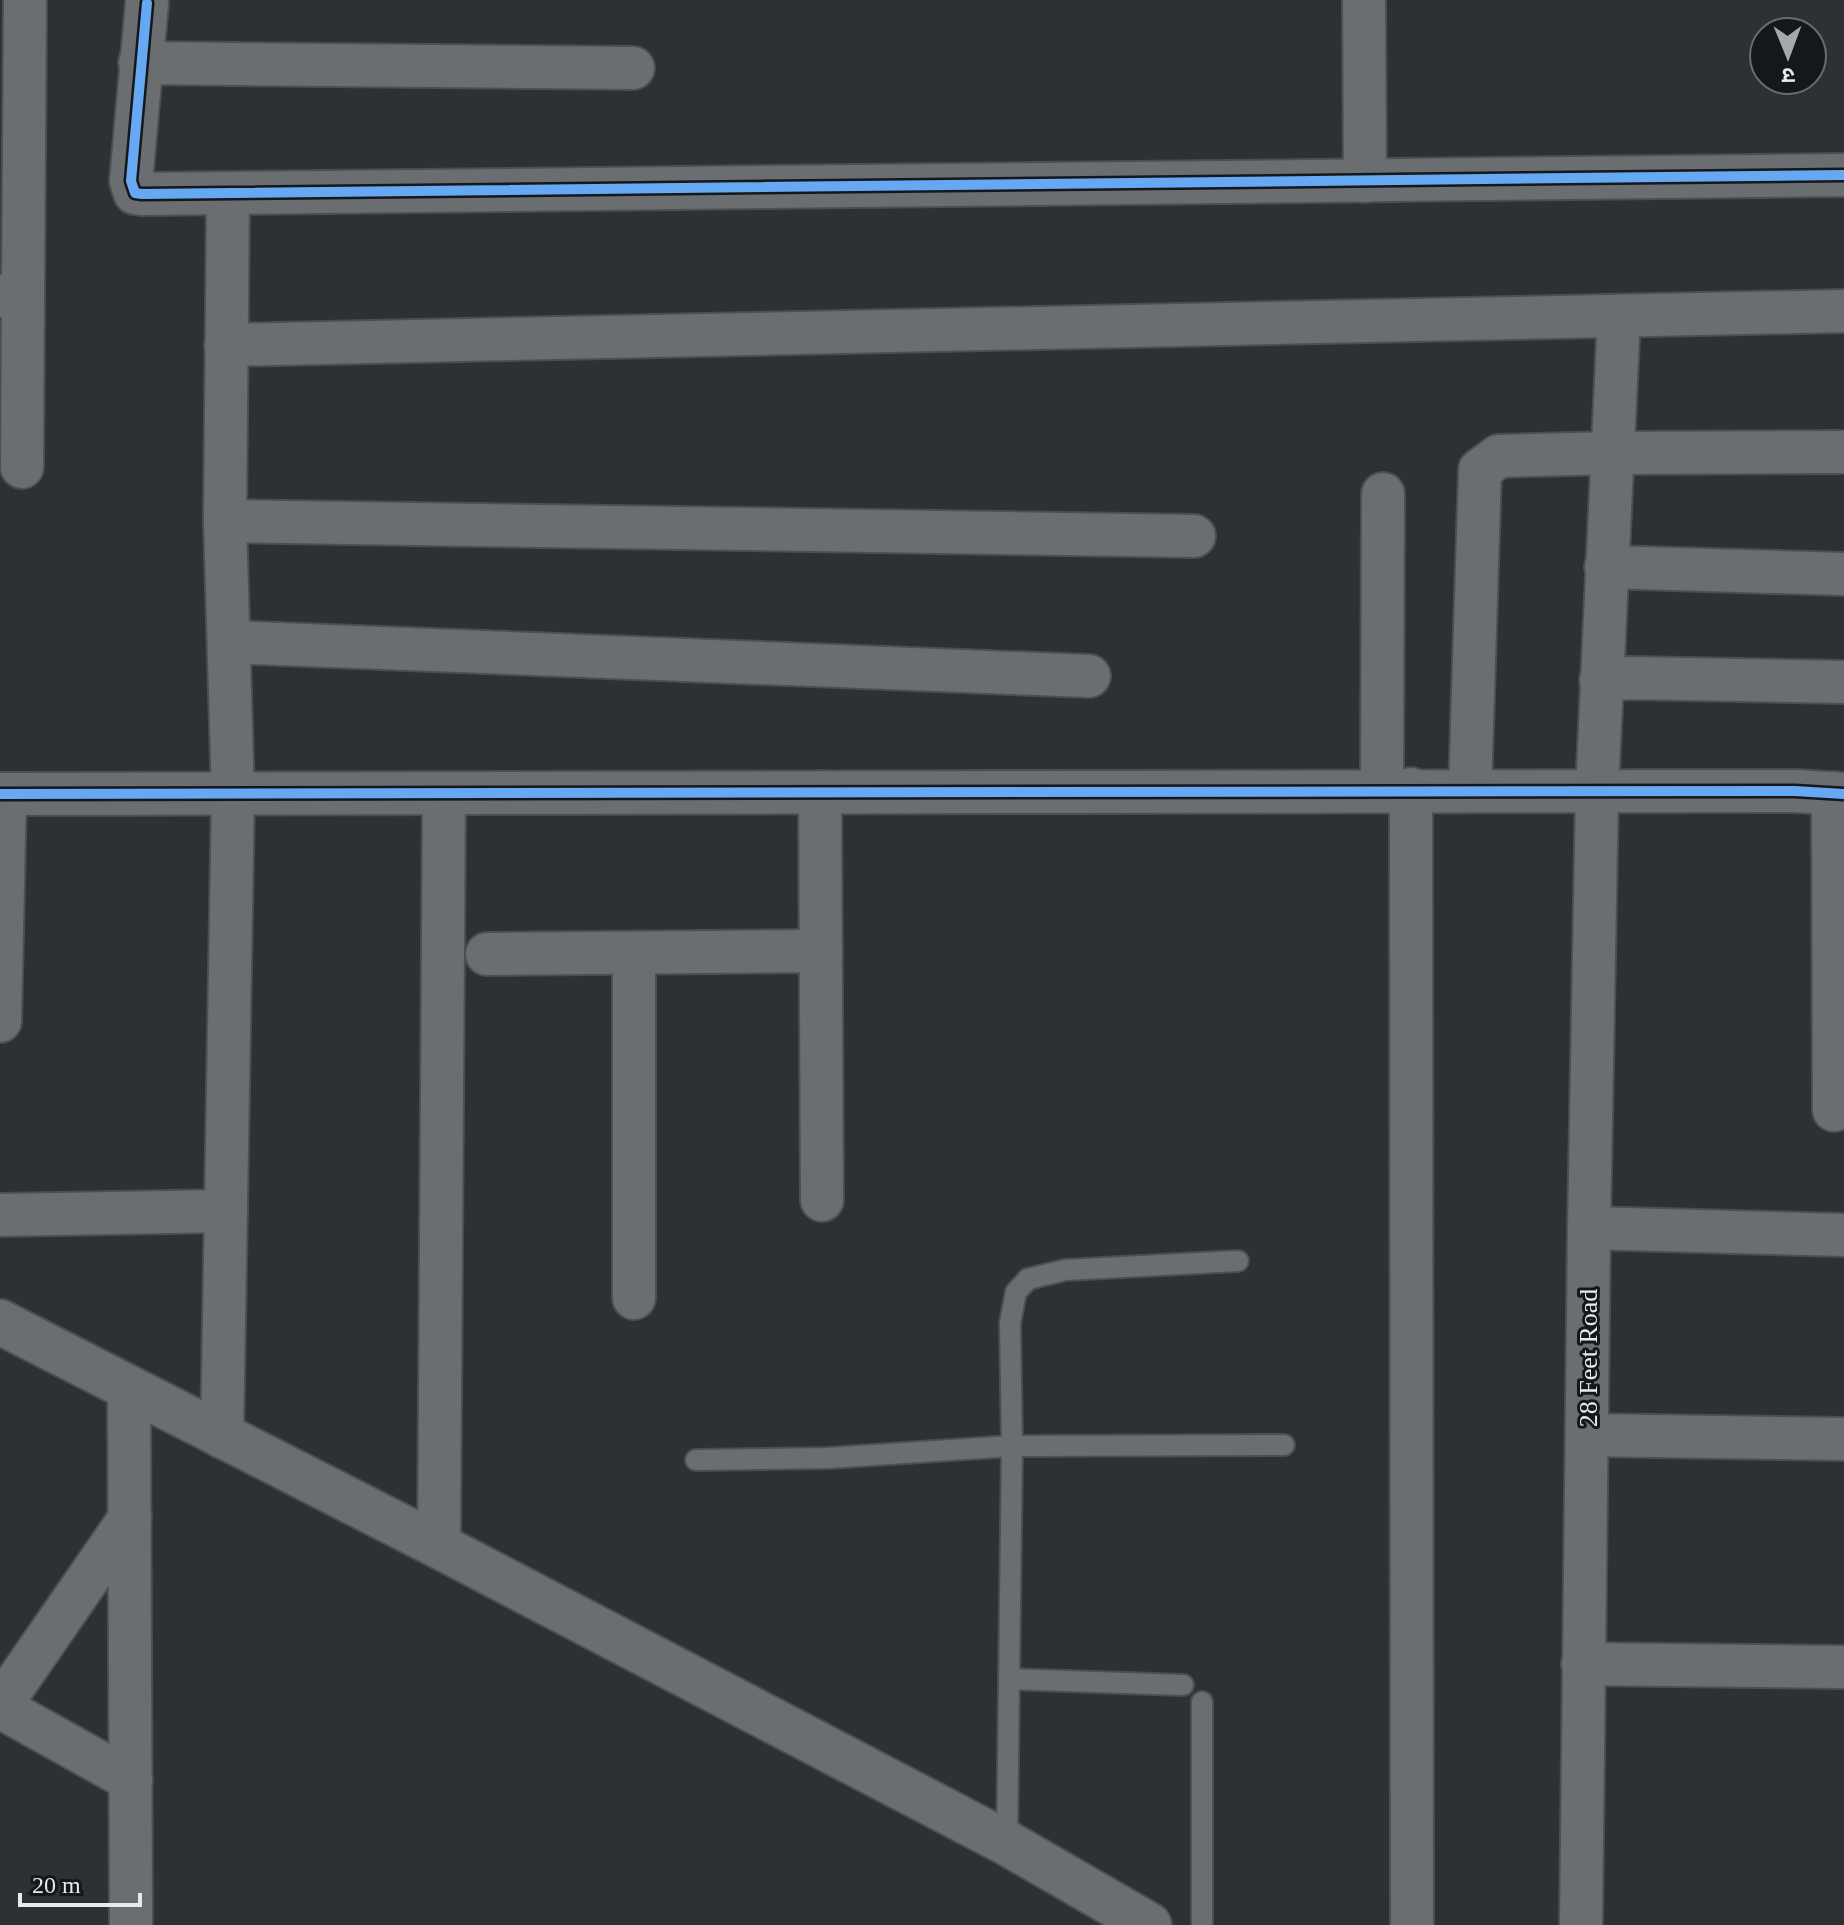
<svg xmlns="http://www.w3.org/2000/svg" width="1844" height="1925" font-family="'Times New Roman','Noto Sans Devanagari',serif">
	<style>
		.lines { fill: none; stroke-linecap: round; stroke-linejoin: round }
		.lane-casing { stroke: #4c4f52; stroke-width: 24 }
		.street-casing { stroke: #4c4f52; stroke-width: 46 }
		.secondary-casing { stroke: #4c4f52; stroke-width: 48 }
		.lane { stroke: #6b6e71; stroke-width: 20 }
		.street { stroke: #6b6e71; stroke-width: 42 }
		.secondary { stroke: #6b6e71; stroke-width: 44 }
		.cycleway-casing { stroke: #15181b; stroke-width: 15 }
		.cycleway { stroke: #66a8f1; stroke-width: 10 }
		.labels { text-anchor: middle; stroke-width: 6; stroke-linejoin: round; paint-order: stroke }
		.street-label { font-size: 26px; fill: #e6eaef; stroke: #15181b }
	</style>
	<rect width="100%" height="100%" fill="#2d3134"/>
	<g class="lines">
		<defs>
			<g id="lane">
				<path d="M696,1460L828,1458L1012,1446L1010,1323L1016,1292L1028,1279L1065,1270L1238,1261"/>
				<path d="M1009,1679L1183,1685"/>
				<path d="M1202,1702V1925"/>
				<path d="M1007,1843L1012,1446L1284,1445"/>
			</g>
			<g id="street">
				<path d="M1364,0L1365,181"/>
				<path d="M147,3L131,181L135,193L142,194L1844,175"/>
				<path d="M140,63L633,68"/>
				<path d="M0,296H23L25,0"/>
				<path d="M226,345L1844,311"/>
				<path d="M22,467L23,296"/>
				<path d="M225,521L1194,536"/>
				<path d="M1606,567L1844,574"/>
				<path d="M230,642L1089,676"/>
				<path d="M1601,680L1631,678L1844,682"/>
				<path d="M1411,789L1412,1925"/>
				<path d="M1382,790L1383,494"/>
				<path d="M1470,790L1480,470L1499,456L1613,453L1844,452"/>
				<path d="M820,792L822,1200"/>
				<path d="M1833,793L1834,1110"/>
				<path d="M0,794C598,794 1197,790 1795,791L1844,794"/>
				<path d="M634,953V1298"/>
				<path d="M487,954L821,951"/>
				<path d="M0,1021L5,794"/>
				<path d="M0,1215L226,1211"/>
				<path d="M1589,1228L1844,1235"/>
				<path d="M129,1389L131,1925"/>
				<path d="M1588,1435L1844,1439"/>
				<path d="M222,1437L233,795L225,521L228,195"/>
				<path d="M439,1546L444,794"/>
				<path d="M1583,1664L1844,1667"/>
				<path d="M0,1706L130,1518"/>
				<path d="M0,1707L131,1780"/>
				<path d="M1581,1925L1589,1228L1597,791L1619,316"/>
			</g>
			<path id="secondary" d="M0,1322L439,1546L1007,1843L1149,1925"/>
		</defs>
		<use href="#lane" class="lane-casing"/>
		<use href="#street" class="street-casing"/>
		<use href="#secondary" class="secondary-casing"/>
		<use href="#lane" class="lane"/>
		<use href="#street" class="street"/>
		<use href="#secondary" class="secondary"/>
		<defs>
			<g id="cycleway">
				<path d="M147,3L131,181L135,193L142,194L1844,175"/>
				<path d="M0,794C598,794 1197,790 1795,791L1844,794"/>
			</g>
		</defs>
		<use href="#cycleway" class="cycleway-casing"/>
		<use href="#cycleway" class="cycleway"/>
	</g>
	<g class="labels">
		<g class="street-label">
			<text transform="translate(1588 1358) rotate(-90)" y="9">28 Feet Road</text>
		</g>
	</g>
	<g transform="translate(1788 56) rotate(179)"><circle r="38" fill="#15181b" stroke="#696c70" stroke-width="2"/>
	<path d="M0-6L14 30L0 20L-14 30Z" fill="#a5a9ae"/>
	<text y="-12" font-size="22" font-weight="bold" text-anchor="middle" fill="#e6eaef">उ</text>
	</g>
	<path d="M20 1893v12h120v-12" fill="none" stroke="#e6eaef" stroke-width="4"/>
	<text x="32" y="1893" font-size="24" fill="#e6eaef" stroke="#15181b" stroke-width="6" paint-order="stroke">20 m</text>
</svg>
